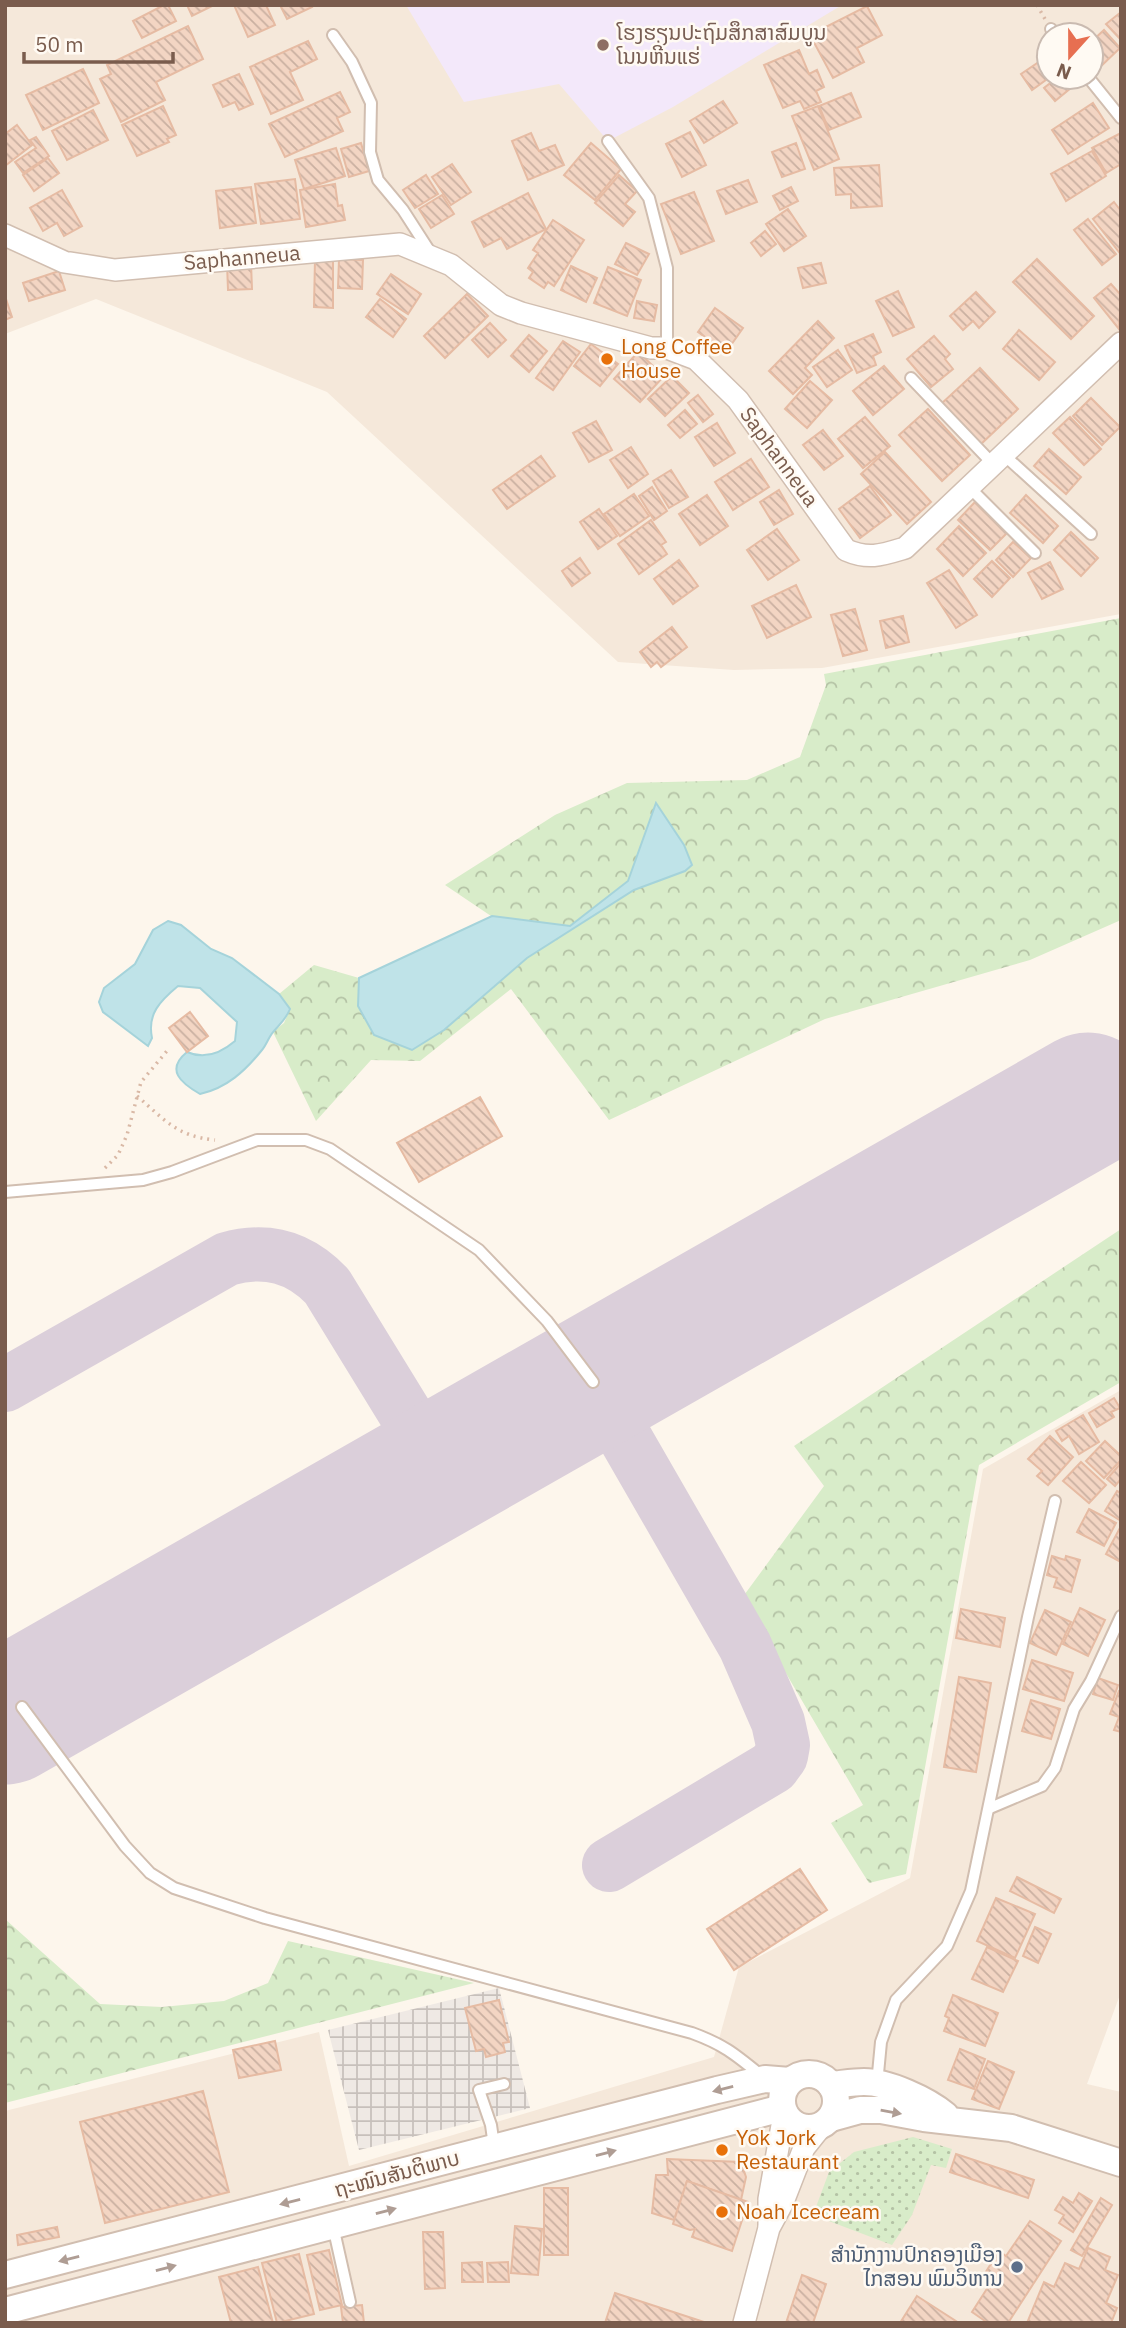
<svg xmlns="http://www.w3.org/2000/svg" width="1126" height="2328" font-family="'IBM Plex Sans','Noto Sans Lao',sans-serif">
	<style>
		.residential { fill: #f5e8da; fill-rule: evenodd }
		.industrial { fill: url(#industrial-grid) }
		.education { fill: #f3e8fa }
		.grass { fill: url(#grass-dots) }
		.forest { fill: url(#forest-crowns) }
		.water { fill: #bfe3e8; stroke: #a5d3da; stroke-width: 2 }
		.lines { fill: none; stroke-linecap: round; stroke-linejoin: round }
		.taxiway { stroke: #dbcfda; stroke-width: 54 }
		.runway { stroke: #dbcfda; stroke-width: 135 }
		.building { fill: url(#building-back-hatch); stroke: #e6bba3; stroke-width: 2 }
		.service-casing { stroke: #d1beb0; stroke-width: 14 }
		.minor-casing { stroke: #d1beb0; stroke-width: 24 }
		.tertiary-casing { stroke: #d1beb0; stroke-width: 30 }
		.path { stroke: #d9b8a5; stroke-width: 3.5; stroke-dasharray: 2 5; stroke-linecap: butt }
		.service { stroke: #fff; stroke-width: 10 }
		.minor { stroke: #fff; stroke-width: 21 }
		.tertiary { stroke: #fff; stroke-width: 26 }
		.oneway { fill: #af9d94 }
		.education-dot { fill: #8d6e63; stroke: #fffaf3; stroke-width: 2.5 }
		.food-dot { fill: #e8710a; stroke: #fffaf3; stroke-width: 2.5 }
		.service-dot { fill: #5c6f8a; stroke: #fffaf3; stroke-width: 2.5 }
		.labels { text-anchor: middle; stroke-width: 5; stroke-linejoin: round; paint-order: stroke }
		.education-label { font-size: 21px; fill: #785e54; stroke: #fffaf3; text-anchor: start }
		.street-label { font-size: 21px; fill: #7a5c4d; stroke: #fffaf3 }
		.food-label { font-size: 21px; fill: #c56008; stroke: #fffaf3; text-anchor: start }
		.service-label { font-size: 21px; fill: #4e5e75; stroke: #fffaf3; text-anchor: end }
	</style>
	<defs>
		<pattern id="industrial-grid" width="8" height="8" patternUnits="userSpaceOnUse" patternTransform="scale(1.75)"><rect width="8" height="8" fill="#efe9e4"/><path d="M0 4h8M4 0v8" fill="none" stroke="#c7c0bb"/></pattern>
		<pattern id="grass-dots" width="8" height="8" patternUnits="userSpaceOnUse" patternTransform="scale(1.75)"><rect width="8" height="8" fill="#d8ecc9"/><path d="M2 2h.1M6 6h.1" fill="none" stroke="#b4c2a5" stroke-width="1.8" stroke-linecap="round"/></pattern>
		<pattern id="forest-crowns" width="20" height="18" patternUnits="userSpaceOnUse" patternTransform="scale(1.75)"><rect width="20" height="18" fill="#d8ecc9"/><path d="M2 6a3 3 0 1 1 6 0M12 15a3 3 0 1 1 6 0" fill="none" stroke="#b4c2a5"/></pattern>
		<pattern id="building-back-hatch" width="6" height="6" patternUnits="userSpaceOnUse" patternTransform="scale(1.75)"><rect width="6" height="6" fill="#f3d5c3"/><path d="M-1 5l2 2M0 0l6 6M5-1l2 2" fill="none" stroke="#cab0a1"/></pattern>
	</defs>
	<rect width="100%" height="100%" fill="#fdf6ec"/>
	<g class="residential">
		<path d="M5,5H1121V614L822,668L734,670L618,662L327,392L96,299L5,334ZM1049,35H1091V77H1049Z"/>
		<path d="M1121,1390V1992L1087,2084L1121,2092V2323H5V2111L319,2032L349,2166L714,2057L739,1967L910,1878L983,1469Z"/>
	</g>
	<path class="industrial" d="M499,1988L530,2108L359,2150L328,2030Z"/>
	<path class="education" d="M406,5H842L673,107L608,141L559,84L464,102Z"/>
	<path class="grass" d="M913,2137L952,2149L946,2168L931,2165L912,2215L892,2245L813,2215L829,2172L854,2152Z"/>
	<g class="forest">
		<path d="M1121,618V920L1030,960L825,1019L609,1120L511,989L420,1061L371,1060L316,1121L273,1032L284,1023L290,1009L279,994L314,965L359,978L491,916L445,885L555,815L627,783L747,780L800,757L826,685L824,674Z"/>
		<path d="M1121,1229V1382L979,1465L906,1874L869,1883L831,1823L863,1805L742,1598L824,1486L794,1446Z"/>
		<path d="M5,1919L100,2004L162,2007L224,2001L268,1983L288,1941L474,1983L5,2103Z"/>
	</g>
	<g class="water">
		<path d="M656,803L684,845L692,865L685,871L634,890L527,958L444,1030L412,1050L374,1035L358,1006L359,978L492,916L570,926L628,881Z"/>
		<path d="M168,921L181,925L211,949L232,958L279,994L290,1009C286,1019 281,1023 274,1031C269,1036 267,1044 262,1050C245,1071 227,1088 200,1094C181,1083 165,1070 187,1052C205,1060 221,1053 235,1041L237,1022L200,988L178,986C160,1001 147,1014 152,1038L148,1046L103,1012L99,1002L104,988L135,964L153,930Z"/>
	</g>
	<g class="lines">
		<g class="taxiway">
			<path d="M593,1382L745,1646L778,1722L783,1745L781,1756L773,1767L609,1865"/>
			<path d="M5,1385L227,1259C266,1248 299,1257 327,1286L440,1470"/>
		</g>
		<path class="runway" d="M5,1717L1088,1100"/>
	</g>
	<g class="building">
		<path d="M164,5H168L176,21L142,38L133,21Z"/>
		<path d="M187,5H214L192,16Z"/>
		<path d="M234,5H266L275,25L248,37Z"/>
		<path d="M280,5H311L312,7L287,19Z"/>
		<path d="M867,6L882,35L857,48L864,62L833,78L810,35Z"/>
		<path d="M1121,12V40L1106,24Z"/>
		<path d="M188,26L203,59L156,82L165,100L121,122L100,79L111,74L107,65Z"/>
		<path d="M1104,30L1120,48L1098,69L1091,62V42Z"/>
		<path d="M308,41L317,59L290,72L303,100L271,114L250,67Z"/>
		<path d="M799,50L809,74L817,70L824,87L816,91L821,102L804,109L800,101L783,108L764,65Z"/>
		<path d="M1049,55L1050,77L1032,90L1021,74Z"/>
		<path d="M83,69L99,103L43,130L26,95Z"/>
		<path d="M239,74L253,104L239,110L235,102L223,107L213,85Z"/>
		<path d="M1058,77H1073L1077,83L1055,101L1044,88Z"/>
		<path d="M340,92L350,112L337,118L343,131L285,157L269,124Z"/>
		<path d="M851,93L861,117L829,130L819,106Z"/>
		<path d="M723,101L737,123L704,143L690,121Z"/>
		<path d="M1093,103L1109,128L1068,154L1052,130Z"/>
		<path d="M163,106L176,135L167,139L169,142L137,156L122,125Z"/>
		<path d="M818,106L839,159L814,170L792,116Z"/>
		<path d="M93,110L108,140L67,160L52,131Z"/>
		<path d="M17,125L32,145L5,166V134Z"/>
		<path d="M690,132L706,165L682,177L666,144Z"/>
		<path d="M531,133L539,151L555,145L564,165L528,180L512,141Z"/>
		<path d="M1121,133V164L1106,173L1092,148Z"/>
		<path d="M36,137L49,156L23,173L15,162L36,148L30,140Z"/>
		<path d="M361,143L369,171L349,177L341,149Z"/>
		<path d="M591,143L621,169L595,200L564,175Z"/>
		<path d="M796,143L805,169L782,177L772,152Z"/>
		<path d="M336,148L345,176L304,189L295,160Z"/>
		<path d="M1092,151L1106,176L1066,201L1051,174Z"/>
		<path d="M48,158L59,173L34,191L23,175Z"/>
		<path d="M452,164L471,192L451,205L432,177Z"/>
		<path d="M879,165L882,206L851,208V194L836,195L834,168Z"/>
		<path d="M426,175L438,194L415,208L403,190Z"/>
		<path d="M619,175L637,191L625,204L635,212L623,226L595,203Z"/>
		<path d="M295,179L300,219L261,224L255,184Z"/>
		<path d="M748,180L757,202L726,214L717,191Z"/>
		<path d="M335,184L338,206L342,205L345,220L306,227L300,190Z"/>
		<path d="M251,187L256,223L220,228L216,191Z"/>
		<path d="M791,187L798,201L780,210L773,196Z"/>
		<path d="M62,190L82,226L64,236L57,223L43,231L30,208Z"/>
		<path d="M694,192L714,241L681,254L661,204Z"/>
		<path d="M528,193L546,229L507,249L501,238L484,247L472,222Z"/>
		<path d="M442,195L454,214L431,228L419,209Z"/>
		<path d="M1114,202L1121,211V250L1119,252L1093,219Z"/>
		<path d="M788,209L806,236L784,251L766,224Z"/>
		<path d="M1088,219L1116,254L1102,265L1074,230Z"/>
		<path d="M553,220L584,240L554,286L548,282L544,288L529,278L533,272L528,268L538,253L533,250Z"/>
		<path d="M765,231L776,244L761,256L751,243Z"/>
		<path d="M626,243L649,254L637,275L615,264Z"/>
		<path d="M315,259L333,260V308L314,307Z"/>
		<path d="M339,259L363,260L362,289L338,288Z"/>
		<path d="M1037,259L1094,316L1071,339L1013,282Z"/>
		<path d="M251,263L252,289L228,290L227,264Z"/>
		<path d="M821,263L826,283L803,288L798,268Z"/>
		<path d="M571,266L597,278L586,302L561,290Z"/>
		<path d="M608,267L641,280L627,316L594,303Z"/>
		<path d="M59,271L65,290L29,301L23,283Z"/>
		<path d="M391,274L421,294L408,314L377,294Z"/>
		<path d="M1111,284L1121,295L1119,329L1094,298Z"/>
		<path d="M898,291L914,327L893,336L876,301Z"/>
		<path d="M976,292L995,312L979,328L973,321L963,330L950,316Z"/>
		<path d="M467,294L488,316L445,358L424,336Z"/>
		<path d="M5,296L12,317L5,320Z"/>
		<path d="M380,299L406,319L393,337L366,317Z"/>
		<path d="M637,301L657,305L654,321L634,318Z"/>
		<path d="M715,308L743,328L726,352L698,332Z"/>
		<path d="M818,321L834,338L805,368L812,375L793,394L769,371Z"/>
		<path d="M490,323L506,340L488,357L472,340Z"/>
		<path d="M1019,330L1055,362L1039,380L1003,349Z"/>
		<path d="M873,334L881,352L873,356L876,365L857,373L845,346Z"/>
		<path d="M529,335L547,351L529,372L511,356Z"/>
		<path d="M934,336L950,354L945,359L953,369L931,387L907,359Z"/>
		<path d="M563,341L580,352L553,390L536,378Z"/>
		<path d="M591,344L618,364L600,386L574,366Z"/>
		<path d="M838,350L852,370L827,387L813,367Z"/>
		<path d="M638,352L664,376L640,402L614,379Z"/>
		<path d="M884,366L904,389L873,415L853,391Z"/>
		<path d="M980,368L1018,409L980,445L941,404Z"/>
		<path d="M672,376L689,393L665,416L648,399Z"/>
		<path d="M810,381L832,400L807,428L785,409Z"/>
		<path d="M698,395L713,414L703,422L688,403Z"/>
		<path d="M1091,398L1120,427L1102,445L1073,416Z"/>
		<path d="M928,409L970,455L942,481L899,435Z"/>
		<path d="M685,410L697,424L680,438L668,425Z"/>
		<path d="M865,417L890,446L863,468L838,439Z"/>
		<path d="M1070,417L1101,449L1084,465L1053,433Z"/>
		<path d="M596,421L612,450L589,462L573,433Z"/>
		<path d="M717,423L735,453L714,466L695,437Z"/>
		<path d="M823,430L843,456L824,470L803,445Z"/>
		<path d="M631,447L648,474L628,488L610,460Z"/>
		<path d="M1049,449L1081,477L1066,494L1034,466Z"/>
		<path d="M885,452L931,502L907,524L861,474Z"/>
		<path d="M541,456L555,476L507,509L493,490Z"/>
		<path d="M751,459L769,487L733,510L715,482Z"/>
		<path d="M671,470L688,497L669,508L653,481Z"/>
		<path d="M870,486L891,515L860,538L839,509Z"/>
		<path d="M652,487L667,511L654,520L639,496Z"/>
		<path d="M779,490L793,514L774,525L760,502Z"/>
		<path d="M634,494L649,516L620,536L604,514Z"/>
		<path d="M707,495L728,526L700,545L679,514Z"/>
		<path d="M1026,495L1058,526L1043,543L1010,513Z"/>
		<path d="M975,502L1007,533L990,550L958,520Z"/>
		<path d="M599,509L617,536L598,549L580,522Z"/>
		<path d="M651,520L666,542L661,545L667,554L639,574L618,544Z"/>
		<path d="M959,526L986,553L963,576L937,549Z"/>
		<path d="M777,529L799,560L768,580L747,550Z"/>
		<path d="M1071,532L1098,558L1081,576L1054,550Z"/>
		<path d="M1013,542L1031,558L1013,577L996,560Z"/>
		<path d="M580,558L590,573L572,586L562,571Z"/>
		<path d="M679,560L698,586L673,604L654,579Z"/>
		<path d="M992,561L1010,578L992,597L974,579Z"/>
		<path d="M1050,562L1063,589L1042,599L1028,573Z"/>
		<path d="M949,570L977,615L956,628L927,583Z"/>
		<path d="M796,585L811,617L767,638L752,606Z"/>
		<path d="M855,609L867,650L843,656L831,615Z"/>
		<path d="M903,616L909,642L886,648L880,621Z"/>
		<path d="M672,627L687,647L661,667L657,662L651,667L640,652Z"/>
		<path d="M190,1012L208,1036L187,1052L169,1028Z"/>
		<path d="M480,1097L502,1136L419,1182L397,1143Z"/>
		<path d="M1114,1398L1120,1408L1111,1412L1114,1417L1097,1427L1089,1413Z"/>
		<path d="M1083,1415L1099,1442L1079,1454L1069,1436L1062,1441L1056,1431Z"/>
		<path d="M1050,1436L1073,1457L1048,1485L1037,1476L1042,1471L1028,1459Z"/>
		<path d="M1105,1441L1121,1456V1460L1104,1478L1086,1461Z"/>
		<path d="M1081,1462L1106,1485L1089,1503L1063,1481Z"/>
		<path d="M1121,1463V1479L1115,1486L1107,1479Z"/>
		<path d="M1117,1491L1121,1493V1521L1105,1511Z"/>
		<path d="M1089,1509L1116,1523L1104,1546L1077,1532Z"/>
		<path d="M1121,1526V1562L1106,1554Z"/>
		<path d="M1052,1556L1065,1560L1066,1556L1080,1560L1071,1592L1054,1587L1057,1578L1047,1575Z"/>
		<path d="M1080,1608L1105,1620L1088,1656L1063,1644Z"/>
		<path d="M961,1609L1005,1618L1000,1647L956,1638Z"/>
		<path d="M1045,1610L1071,1622L1056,1655L1030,1643Z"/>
		<path d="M1032,1660L1073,1673L1064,1701L1023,1689Z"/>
		<path d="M959,1677L991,1683L976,1772L944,1767Z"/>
		<path d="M1098,1678L1118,1685L1113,1700L1093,1694Z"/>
		<path d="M1119,1691H1121V1732L1114,1730L1119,1717L1110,1714Z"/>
		<path d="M1031,1700L1060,1709L1051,1739L1022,1731Z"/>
		<path d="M800,1869L827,1910L734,1970L707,1929Z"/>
		<path d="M1017,1877L1061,1899L1054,1913L1010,1891Z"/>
		<path d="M996,1898L1035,1914L1015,1958L977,1941Z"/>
		<path d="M1035,1927L1051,1934L1038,1963L1023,1956Z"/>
		<path d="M987,1947L1018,1961L1003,1992L972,1979Z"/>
		<path d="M953,1995L998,2013L985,2046L944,2031L949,2018L945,2016Z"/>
		<path d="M499,2000L509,2042L503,2043L505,2052L486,2057L484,2049L476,2051L465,2008Z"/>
		<path d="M275,2041L281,2070L239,2078L233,2050Z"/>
		<path d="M960,2049L985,2059L974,2089L948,2080Z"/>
		<path d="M988,2061L1014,2072L999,2109L972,2099Z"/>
		<path d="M203,2091L229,2192L105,2223L80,2122Z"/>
		<path d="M956,2154L1034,2180L1028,2198L950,2172Z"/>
		<path d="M667,2159L741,2162L746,2177L741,2200L687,2181L674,2220L652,2213L656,2175H668Z"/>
		<path d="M687,2181L748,2202L732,2251L692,2237L695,2229L690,2230L673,2224Z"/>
		<rect x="544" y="2188" width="24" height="67"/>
		<path d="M1079,2193L1092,2201L1073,2232L1059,2223L1064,2215L1055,2210L1063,2197L1073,2203Z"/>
		<path d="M1101,2198L1112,2205L1082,2256L1071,2250Z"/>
		<path d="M1030,2221L1061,2241L1008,2323H988L972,2312L990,2284L982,2278L999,2251L1006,2256Z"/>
		<path d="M515,2226L542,2229L538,2275L511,2273Z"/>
		<path d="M57,2227L59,2237L18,2245L17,2235Z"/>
		<path d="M423,2232H443L445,2288L425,2289Z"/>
		<path d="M1088,2248L1110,2257L1105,2270L1118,2275L1106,2303L1117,2308L1111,2323H1027L1044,2282L1054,2287L1065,2263L1079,2269Z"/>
		<path d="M329,2250L342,2305L320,2310L307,2255Z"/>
		<path d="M299,2254L314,2314L277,2323L262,2263Z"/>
		<path d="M482,2262L483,2282H462V2263Z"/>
		<path d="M508,2262L509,2282H488L487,2263Z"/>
		<path d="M258,2267L273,2323H231L219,2277Z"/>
		<path d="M802,2275L826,2284L813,2323H786Z"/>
		<path d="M615,2293L704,2322L703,2323H605Z"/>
		<path d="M917,2296L959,2323H900Z"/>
		<path d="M362,2305L364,2323H343L341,2307Z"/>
	</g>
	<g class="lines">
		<defs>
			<g id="service">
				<path d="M1051,29L1055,35"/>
				<path d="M333,35L352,62L371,103L370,152L378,180L403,210L432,255"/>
				<path d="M1088,77L1121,118"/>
				<path d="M608,141L649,198L667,268V348"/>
				<path d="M911,378L993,464"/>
				<path d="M1003,454L1091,534"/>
				<path d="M969,487L1035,553"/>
				<path d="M5,1192L143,1180L172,1172L257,1140H306L330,1149L479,1250L547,1321L593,1382"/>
				<path d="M22,1707L125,1846L150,1873L174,1888L265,1918L692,2033C725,2045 736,2055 763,2077"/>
				<path d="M990,1808L1042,1786L1055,1768L1074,1709L1091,1681L1121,1616"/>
				<path d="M877,2084L881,2042L896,2000L947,1946L971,1891L1028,1617L1055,1501"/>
				<path d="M494,2146L491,2125L479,2090L504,2084"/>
				<path d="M333,2226L350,2302"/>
			</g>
			<g id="minor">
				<path d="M5,235L64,262L115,270L400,244L451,265L501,305L521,313L651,348H667L696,359L738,400L846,550C869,560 882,555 905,548L1121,343"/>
				<path d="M769,2226V2199L784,2114"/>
				<path d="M744,2323L769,2228L783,2202L804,2148L824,2123"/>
			</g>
			<g id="tertiary">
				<circle cx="809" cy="2101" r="27"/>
				<path d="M831,2085C842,2084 853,2082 864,2082C888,2082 927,2100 945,2115"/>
				<path d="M831,2118L860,2110H881L924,2118L1011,2128L1121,2163"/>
				<path d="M5,2275L717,2090L765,2079L790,2081"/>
				<path d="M5,2311L782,2108"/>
			</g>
		</defs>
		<use href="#service" class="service-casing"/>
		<use href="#minor" class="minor-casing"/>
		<use href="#tertiary" class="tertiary-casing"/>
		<g class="path">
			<path d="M1037,5L1045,19"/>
			<path d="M137,1096C165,1120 176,1136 215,1140"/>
			<path d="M105,1168L118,1155L127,1135L141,1082L167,1051"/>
		</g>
		<use href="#service" class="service"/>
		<use href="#minor" class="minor"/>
		<use href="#tertiary" class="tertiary"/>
	</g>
	<defs><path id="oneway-solid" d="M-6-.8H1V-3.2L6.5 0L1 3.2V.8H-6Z" transform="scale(1.75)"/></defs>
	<g class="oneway">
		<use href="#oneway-solid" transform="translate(723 2089) rotate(166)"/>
		<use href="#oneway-solid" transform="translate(891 2112) rotate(10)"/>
		<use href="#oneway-solid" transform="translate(606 2153) rotate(-15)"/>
		<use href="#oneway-solid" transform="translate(290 2202) rotate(166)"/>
		<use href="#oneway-solid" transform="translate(386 2211) rotate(-15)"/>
		<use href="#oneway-solid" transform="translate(69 2259) rotate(166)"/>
		<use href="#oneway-solid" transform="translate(166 2268) rotate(-15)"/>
	</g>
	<circle class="education-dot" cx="603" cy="45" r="7"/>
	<g class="food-dot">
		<circle cx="607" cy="359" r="7"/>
		<circle cx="722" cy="2150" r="7"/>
		<circle cx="722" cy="2212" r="7"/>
	</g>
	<circle class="service-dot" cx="1017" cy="2267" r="7"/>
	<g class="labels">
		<g class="education-label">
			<text x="617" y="40">ໂຮງຮຽນປະຖົມສຶກສາສົມບູນ<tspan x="617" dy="24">ໂນນຫີນແຮ່</tspan></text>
		</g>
		<g class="street-label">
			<text transform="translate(242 258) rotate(-5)" y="7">Saphanneua</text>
			<text transform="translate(779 457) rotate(54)" y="7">Saphanneua</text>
			<text transform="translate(397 2174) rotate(-15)" y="7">ຖະໜົນສັນຕິພາບ</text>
		</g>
		<g class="food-label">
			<text x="621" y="354">Long Coffee<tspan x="621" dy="24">House</tspan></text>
			<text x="736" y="2145">Yok Jork<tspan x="736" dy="24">Restaurant</tspan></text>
			<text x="736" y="2219">Noah Icecream</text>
		</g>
		<g class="service-label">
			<text x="1003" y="2262">ສຳນັກງານປົກຄອງເມືອງ<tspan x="1003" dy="24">ໄກສອນ ພົມວິຫານ</tspan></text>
		</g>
	</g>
	<rect width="1126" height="2328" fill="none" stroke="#7a5c4d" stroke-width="14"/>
	<g transform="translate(1070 56) rotate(201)"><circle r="33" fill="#fffaf3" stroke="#cabbb1" stroke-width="2"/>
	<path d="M0-5L12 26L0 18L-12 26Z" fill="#e76f51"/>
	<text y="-10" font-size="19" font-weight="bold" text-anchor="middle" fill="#7a5c4d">N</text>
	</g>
	<path d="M24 52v10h149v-10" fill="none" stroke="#7a5c4d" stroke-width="3.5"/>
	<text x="35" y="52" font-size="21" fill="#7a5c4d" stroke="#fffaf3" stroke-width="5" paint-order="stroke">50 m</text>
</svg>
